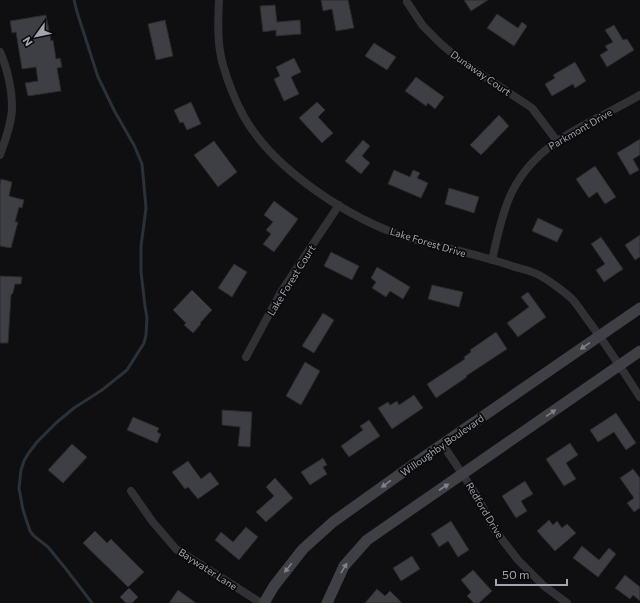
<svg xmlns="http://www.w3.org/2000/svg" width="640" height="603" font-family="Commissioner,sans-serif">
	<style>
		.lines { fill: none; stroke-linecap: round; stroke-linejoin: round }
		.stream { stroke: #2a3138; stroke-width: 3 }
		.building { fill: #3e3f44; stroke: #2a292c }
		.street { stroke: #313135; stroke-width: 8 }
		.secondary { stroke: #3f4045; stroke-width: 11 }
		.oneway { fill: #7f828b }
		.labels { text-anchor: middle; stroke-width: 3.5; stroke-linejoin: round; paint-order: stroke }
		.street-label { font-size: 10px; fill: #a1a5b1; stroke: #0a0a0b }
	</style>
	<rect width="100%" height="100%" fill="#0f0f11"/>
	<g class="lines">
		<path class="stream" d="M74,0L77,12L98,77L115,112L134,145L142,164L146,208L141,246V272L145,306L147,318L146,335L144,343L127,370L102,390L74,408L56,423L37,442L28,454L24,461L21,470L19,488L23,510L30,531L34,536L48,547L66,569L92,603"/>
	</g>
	<g class="building">
		<path d="M321,0H348L354,28L336,31L332,9L323,11Z"/>
		<path d="M464,0H488L471,11Z"/>
		<path d="M275,5L277,22L300,20L301,34L276,36V30L263,32L260,6Z"/>
		<path d="M497,14L518,28L522,22L527,26L514,46L487,28Z"/>
		<path d="M46,15L51,41L53,40L56,59L60,58L62,67L57,68L61,91L28,96L25,83L38,81L36,67L22,69L16,32L12,33L10,21Z"/>
		<path d="M165,20L173,56L156,60L148,24Z"/>
		<path d="M614,25L623,40L627,39L634,50L607,67L600,55L608,50L605,46L613,42L605,30Z"/>
		<path d="M374,43L396,57L387,70L365,56Z"/>
		<path d="M294,58L301,72L291,77L299,94L284,101L274,79L280,76L276,67Z"/>
		<path d="M575,62L586,81L575,88L573,84L552,96L545,84L555,78L553,75Z"/>
		<path d="M416,77L444,97L435,109L428,103L426,106L405,91Z"/>
		<path d="M191,102L201,124L187,130L183,122L180,123L174,110Z"/>
		<path d="M317,102L325,110L318,117L333,133L322,143L299,118Z"/>
		<path d="M499,115L509,126L481,155L470,145Z"/>
		<path d="M640,139V155L633,159L639,170L630,175L617,153Z"/>
		<path d="M363,140L370,146L362,156L370,163L361,174L345,161Z"/>
		<path d="M214,141L237,172L218,187L194,155Z"/>
		<path d="M595,166L616,197L605,204L597,192L589,198L576,179Z"/>
		<path d="M394,170L410,177L413,170L420,173L417,178L428,183L421,198L388,184Z"/>
		<path d="M1,179L12,182L9,196L24,200L22,208L19,207L15,222H18L11,248L0,246V185Z"/>
		<path d="M449,188L479,197L474,213L445,204Z"/>
		<path d="M274,201L298,219L274,252L263,244L271,234L266,230L273,222L264,215Z"/>
		<path d="M538,218L563,230L557,242L532,231Z"/>
		<path d="M640,235V257L635,260L625,245Z"/>
		<path d="M601,237L623,269L604,282L596,270L605,264L591,244Z"/>
		<path d="M331,252L359,266L352,280L324,266Z"/>
		<path d="M234,264L247,272L232,297L218,288Z"/>
		<path d="M377,267L410,287L403,299L390,291L386,297L372,288L376,282L371,278Z"/>
		<path d="M0,276L22,277L21,284H15L13,293L11,295L8,343H0Z"/>
		<path d="M432,285L463,292L459,307L428,299Z"/>
		<path d="M192,290L212,310L200,323L201,324L193,333L184,325L186,323L173,310Z"/>
		<path d="M528,292L546,317L518,337L507,323L529,307L521,297Z"/>
		<path d="M323,313L334,320L314,353L302,346Z"/>
		<path d="M496,332L507,349L466,376L467,377L436,398L427,384L465,359L464,357L471,352L470,350Z"/>
		<path d="M305,362L320,371L301,405L286,396Z"/>
		<path d="M414,395L423,408L392,429L378,408L388,402L390,405L397,401L399,405Z"/>
		<path d="M222,410L252,412L250,447L238,446L240,427L222,425Z"/>
		<path d="M616,413L636,443L626,450L614,432L598,442L590,430Z"/>
		<path d="M133,417L159,428L157,432L161,434L157,443L127,430Z"/>
		<path d="M369,420L380,436L349,457L341,446L363,430L360,426Z"/>
		<path d="M570,443L578,455L566,463L576,479L564,486L546,459Z"/>
		<path d="M72,444L87,457L63,483L48,470Z"/>
		<path d="M323,458L327,465L323,467L327,474L310,485L301,472Z"/>
		<path d="M188,461L201,479L210,472L219,484L198,499L188,487L185,489L172,472Z"/>
		<path d="M633,469L640,478V508L634,512L627,503L634,498L620,478Z"/>
		<path d="M275,478L293,498L266,522L256,512L274,496L266,487Z"/>
		<path d="M525,481L533,494L521,501L527,511L516,518L502,496Z"/>
		<path d="M549,520L553,525L557,521L562,528L567,524L576,533L555,551L537,531Z"/>
		<path d="M451,521L469,550L458,557L448,541L439,547L431,534Z"/>
		<path d="M246,527L258,537L239,560L215,540L221,532L233,542Z"/>
		<path d="M95,531L107,543L111,539L144,572L128,587L83,543Z"/>
		<path d="M582,546L599,560L609,548L616,554L598,577L573,558Z"/>
		<path d="M412,556L420,569L401,581L393,568Z"/>
		<path d="M473,570L492,591L479,603H474L467,596L471,592L461,580Z"/>
		<path d="M625,575L640,587V601L633,595L630,599L615,588Z"/>
		<path d="M129,588L138,597L132,603H126L120,597Z"/>
		<path d="M377,589L385,596L390,591L402,603H365Z"/>
		<path d="M178,590L196,603H169Z"/>
	</g>
	<g class="lines">
		<g class="street">
			<path d="M219,0C218,22 217,44 223,65C228,82 235,100 243,115C273,170 351,220 409,238C444,248 481,255 515,267C523,269 532,271 539,275C547,279 566,293 572,299C578,305 582,313 587,319C606,344 623,371 640,397"/>
			<path d="M407,2L423,26L440,43L460,60L532,108L557,141"/>
			<path d="M0,52C7,67 12,89 12,107C12,123 5,140 0,155"/>
			<path d="M492,260C497,238 503,209 513,190C540,138 593,123 640,95"/>
			<path d="M246,357L281,292L339,205"/>
			<path d="M443,445L477,496L494,529L518,560L544,586L567,603"/>
			<path d="M131,491L152,521L176,549L261,603"/>
		</g>
		<g class="secondary">
			<path d="M264,603L274,586L303,549L333,522L424,457L640,308"/>
			<path d="M327,603L344,566L367,540L640,351"/>
		</g>
	</g>
	<defs><path id="oneway-solid" d="M-6-.8H1V-3.2L6.5 0L1 3.2V.8H-6Z"/></defs>
	<g class="oneway">
		<use href="#oneway-solid" transform="translate(585 346) rotate(145)"/>
		<use href="#oneway-solid" transform="translate(551 413) rotate(-35)"/>
		<use href="#oneway-solid" transform="translate(386 484) rotate(144)"/>
		<use href="#oneway-solid" transform="translate(444 487) rotate(-33)"/>
		<use href="#oneway-solid" transform="translate(288 568) rotate(128)"/>
		<use href="#oneway-solid" transform="translate(344 568) rotate(-59)"/>
	</g>
	<g class="labels">
		<g class="street-label">
			<text transform="translate(481 73) rotate(35)" y="4">Dunaway Court</text>
			<text transform="translate(580 129) rotate(-30)" y="4">Parkmont Drive</text>
			<text transform="translate(428 242) rotate(17)" y="4">Lake Forest Drive</text>
			<text transform="translate(291 280) rotate(-58)" y="4">Lake Forest Court</text>
			<text transform="translate(442 445) rotate(-35)" y="4">Willoughby Boulevard</text>
			<text transform="translate(485 510) rotate(59)" y="4">Redford Drive</text>
			<text transform="translate(208 569) rotate(33)" y="4">Baywater Lane</text>
		</g>
	</g>
	<g transform="translate(36 36) rotate(237)" stroke="#0a0a0b" stroke-width="3" paint-order="stroke">
	<path d="M0-3L7 15L0 10L-7 15Z" fill="#a1a5b1"/>
	<text y="-6" font-size="11" font-weight="bold" text-anchor="middle" fill="#a1a5b1">N</text>
	</g>
	<path d="M496 579v6h71v-6" fill="none" stroke="#a1a5b1" stroke-width="2"/>
	<text x="502" y="579" font-size="12" fill="#a1a5b1" stroke="#0a0a0b" stroke-width="3" paint-order="stroke">50 m</text>
</svg>
